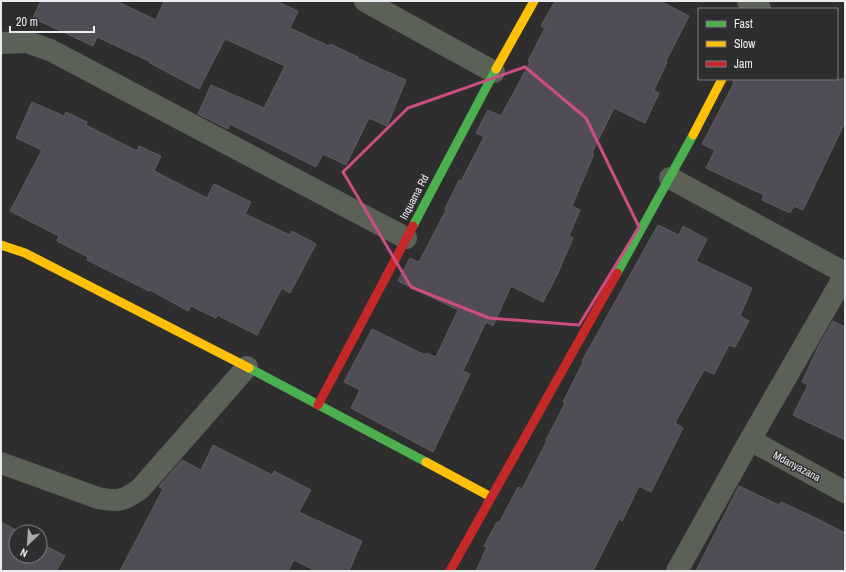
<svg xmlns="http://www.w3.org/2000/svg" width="846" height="572" font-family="'Archivo Narrow',sans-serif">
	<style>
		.building { fill: #514d56; stroke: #5d5d5d }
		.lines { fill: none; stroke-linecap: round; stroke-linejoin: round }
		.street { stroke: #5b6156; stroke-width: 22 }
		.fast { stroke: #4caf50; stroke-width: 9 }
		.slow { stroke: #ffc107; stroke-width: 9 }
		.jam { stroke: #c62828; stroke-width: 9 }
		.marked { fill: none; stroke: #cc4d80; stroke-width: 3; stroke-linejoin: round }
		.labels { text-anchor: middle; stroke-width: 3; stroke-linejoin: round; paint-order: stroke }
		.street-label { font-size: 11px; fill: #ecebed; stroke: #2e2d2f }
	</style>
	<rect width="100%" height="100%" fill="#2e2e2e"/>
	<g class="building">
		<path d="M41,1H116L156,20L164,1H276L298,11L290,28L329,46L330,44L358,57L357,58L406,80L387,126L369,118L346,165L323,154L316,167L230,124L228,129L198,114L211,85L264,108L285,66L225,39L199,89L150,63L151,62L97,37L93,46L33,18Z"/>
		<path d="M555,1H660L689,16L666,61L667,62L654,90L659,93L645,123L614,108L592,153L594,154L572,206L580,210L569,236L573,238L557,275L543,302L511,286L493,326L486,322L463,371L470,374L433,452L351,408L360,390L344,382L372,329L425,355L426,353L436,357L458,310L398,281L410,258L419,262L446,210L445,209L459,180L461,181L484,137L476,133L488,110L501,116L530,62L528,61L545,28L541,26Z"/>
		<path d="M734,79H845V122L803,210L794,206L790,213L762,200L764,195L706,168L715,150L702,144L733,85Z"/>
		<path d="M32,102L64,116L66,112L87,122L86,125L137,151L139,146L161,156L154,171L207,198L214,184L251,202L245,214L290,235L292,231L316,244L290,293L282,288L257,335L217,315L216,318L191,306L188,311L150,290L149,291L87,260L88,257L57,241L59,236L10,211L42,150L16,138Z"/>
		<path d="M658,225L679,235L683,226L707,239L696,261L752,288L740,316L749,321L735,347L729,345L714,374L704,370L675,423L683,428L651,492L639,486L622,521L619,519L593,571H476L487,547L484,546L497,522L499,523L518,487L522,489L547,441L546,440L565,403L563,402L583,362L582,361Z"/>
		<path d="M833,321L845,327V440L793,415L808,385L802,382L818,347Z"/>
		<path d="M213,445L272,475L274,471L311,490L299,512L362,541L349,571H316L294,560L288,571H120L163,489L159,487L160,485L182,460L201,470Z"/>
		<path d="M739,486L779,505L781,502L816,518L845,533V571H696Z"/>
		<path d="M1,522L20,532H16V556H40V543L65,556L56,571H1Z"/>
	</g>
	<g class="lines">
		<g class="street">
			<path d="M365,1L494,72"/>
			<path d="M748,1L760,8"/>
			<path d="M1,43L27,42L50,50L406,238"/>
			<path d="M670,178L845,273"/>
			<path d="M750,440L845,492"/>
			<path d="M1,463L98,498C119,502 123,501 140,489L247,367"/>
			<path d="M677,571L750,440L845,275"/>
		</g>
		<g class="fast">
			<path d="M413,226L496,69"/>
			<path d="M617,273L693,135"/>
			<path d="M249,368L426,462"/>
		</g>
		<g class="slow">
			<path d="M496,69L534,1"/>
			<path d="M693,135L722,79"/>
			<path d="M1,245L25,253L249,368"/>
			<path d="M426,462L491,497"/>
		</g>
		<g class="jam">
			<path d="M318,405L413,226"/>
			<path d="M450,571L617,273"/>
		</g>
	</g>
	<path class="marked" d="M525,67L586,118L639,227L579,325L489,318L411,287L343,172L408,108Z"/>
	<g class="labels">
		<g class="street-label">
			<text transform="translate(414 197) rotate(-62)" y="4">Inquama Rd</text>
			<text transform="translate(797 466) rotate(28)" y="4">Mdanyazana</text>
		</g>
	</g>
	<rect width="846" height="572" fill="none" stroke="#ecebed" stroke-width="4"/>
	<rect x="698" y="8" width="140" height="72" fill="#2e2d2f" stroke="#7a797b"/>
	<rect x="706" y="21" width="20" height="6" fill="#4caf50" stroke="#7a797b"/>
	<text x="734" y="28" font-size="12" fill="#ecebed">Fast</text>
	<rect x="706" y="41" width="20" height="6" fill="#ffc107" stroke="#7a797b"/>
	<text x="734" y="48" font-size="12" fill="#ecebed">Slow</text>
	<rect x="706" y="61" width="20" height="6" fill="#c62828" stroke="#7a797b"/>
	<text x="734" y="68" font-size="12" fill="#ecebed">Jam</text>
	<g transform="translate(28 544) rotate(205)"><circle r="19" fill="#2e2d2f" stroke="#7a797b"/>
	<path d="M0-3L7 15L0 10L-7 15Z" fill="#aaa9aa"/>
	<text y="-6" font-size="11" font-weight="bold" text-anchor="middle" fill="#ecebed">N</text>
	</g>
	<path d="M10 26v6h84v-6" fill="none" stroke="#ecebed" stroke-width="2"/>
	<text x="16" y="26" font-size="12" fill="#ecebed" stroke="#2e2d2f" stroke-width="3" paint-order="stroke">20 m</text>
</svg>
